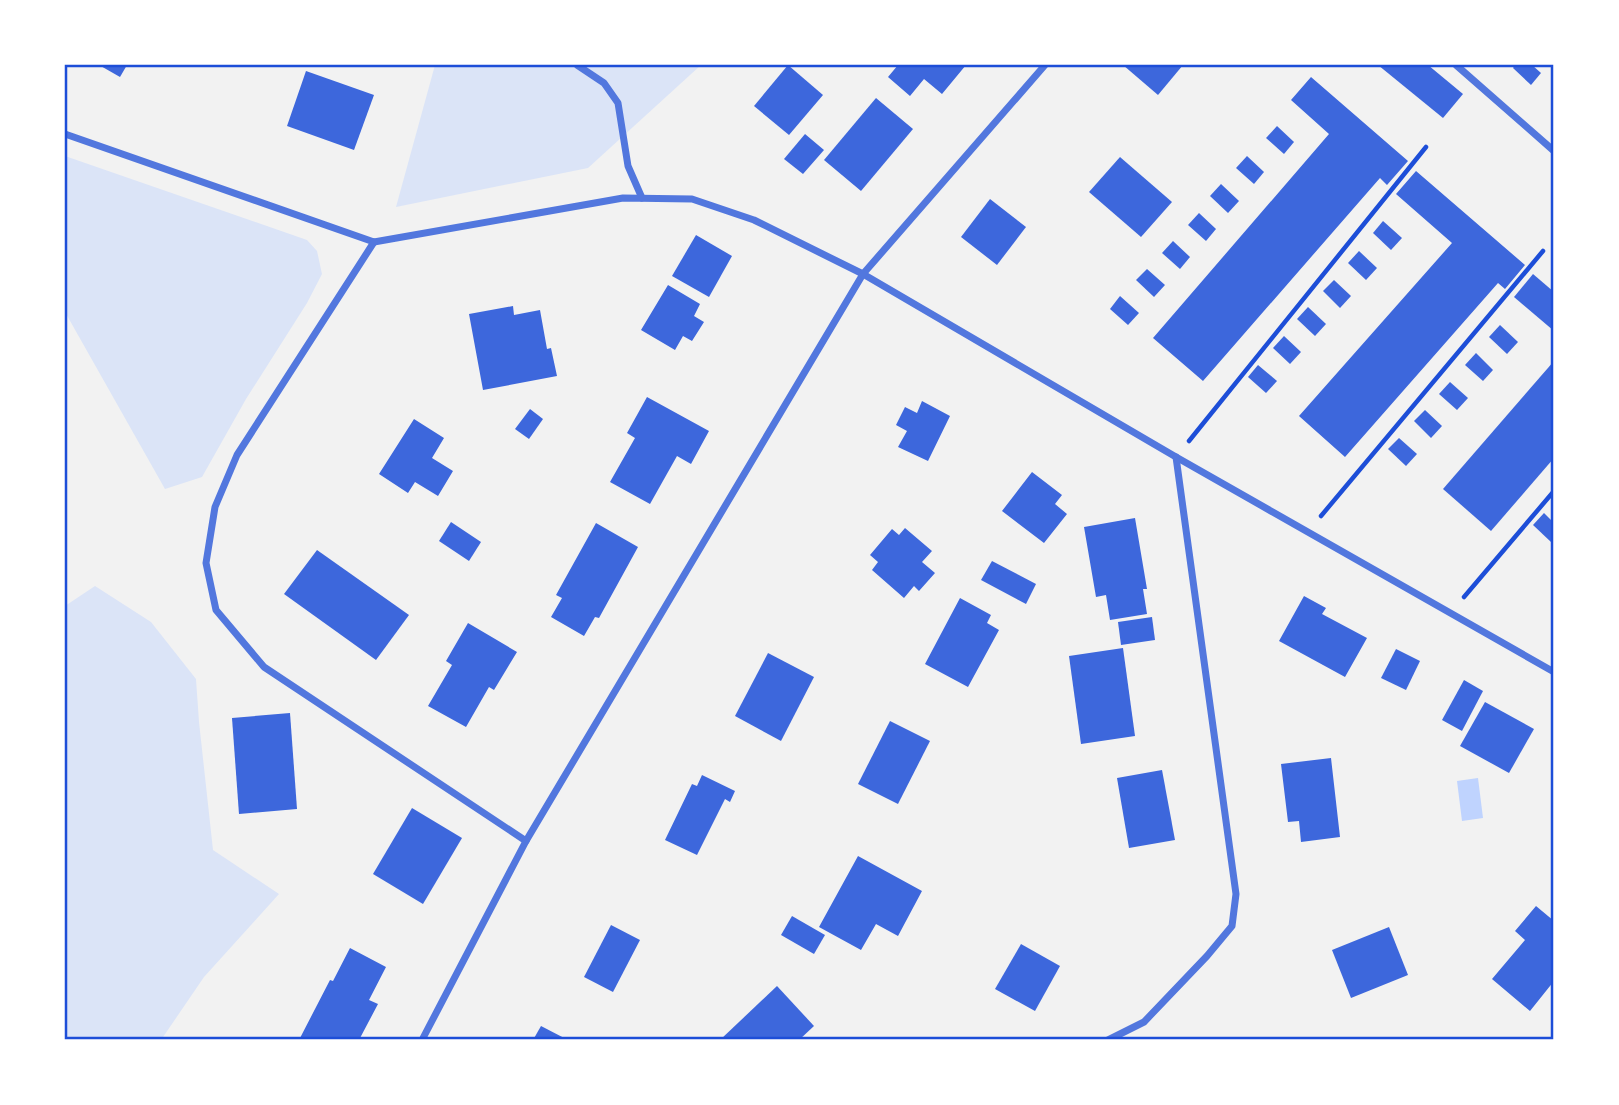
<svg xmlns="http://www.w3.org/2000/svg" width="1619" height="1105" font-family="'Roboto Serif',serif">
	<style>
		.green { fill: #dbe4f7 }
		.water { fill: #bfd3fe }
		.building { fill: #3d67dc }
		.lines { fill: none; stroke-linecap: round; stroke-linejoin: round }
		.path { stroke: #1d4ed8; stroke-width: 4.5 }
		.minor { stroke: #5277de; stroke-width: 7 }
		.neatline { fill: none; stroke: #1d4ed8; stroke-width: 2.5 }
	</style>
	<rect width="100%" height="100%" fill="#f2f2f2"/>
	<g class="green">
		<path d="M435,65H701L588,168L396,207Z"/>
		<path d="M65,156L307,240L317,251L322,274L307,303L246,399L202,477L165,489L65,312Z"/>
		<path d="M95,586L151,622L196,679L199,722L213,850L279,894L204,977L161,1040H65V606Z"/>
	</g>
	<path class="water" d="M1478,778L1483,818L1462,821L1457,781Z"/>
	<g class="building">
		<path d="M99,65H127L120,77Z"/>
		<path d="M788,65L823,95L789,135L754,106Z"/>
		<path d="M898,65H966L942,94L924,79L910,96L888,77Z"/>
		<path d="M1123,65H1183L1158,95Z"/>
		<path d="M1378,65H1428L1463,94L1443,118Z"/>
		<path d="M1515,65H1532L1541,73L1531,85L1513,68Z"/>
		<path d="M306,71L374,95L354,150L287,126Z"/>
		<path d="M1311,77L1408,161L1387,185L1380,178L1203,381L1153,338L1329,134L1291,100Z"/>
		<path d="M876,98L913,129L861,191L824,160Z"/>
		<path d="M1277,126L1294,142L1284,154L1266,138Z"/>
		<path d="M805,134L824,150L803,174L784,159Z"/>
		<path d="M1247,156L1264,172L1254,184L1236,168Z"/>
		<path d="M1120,157L1172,202L1141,237L1089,192Z"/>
		<path d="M1416,171L1525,265L1505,289L1498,283L1345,457L1299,416L1452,243L1396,194Z"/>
		<path d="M1221,184L1239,201L1228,213L1210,196Z"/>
		<path d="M990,199L1026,227L997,265L961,237Z"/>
		<path d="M1199,213L1216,229L1206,241L1188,225Z"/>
		<path d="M1383,221L1402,238L1391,250L1373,233Z"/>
		<path d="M696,235L732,256L709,297L672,276Z"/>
		<path d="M1173,241L1190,257L1180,269L1162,253Z"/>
		<path d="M1359,251L1377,268L1366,280L1348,263Z"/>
		<path d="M1147,269L1165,285L1154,297L1136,280Z"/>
		<path d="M1533,274L1554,292V331L1514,297Z"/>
		<path d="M1334,280L1351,296L1340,308L1323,291Z"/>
		<path d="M668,285L700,304L694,316L704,322L692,341L683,336L675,350L641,330Z"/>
		<path d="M1120,296L1139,313L1128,325L1110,309Z"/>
		<path d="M513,306L514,315L540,310L547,349L551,348L557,376L483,390L469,314Z"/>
		<path d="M1308,307L1326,324L1315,336L1297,319Z"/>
		<path d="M1500,325L1518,342L1507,354L1489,337Z"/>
		<path d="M1284,336L1301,352L1290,364L1273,348Z"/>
		<path d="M1476,353L1493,370L1483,381L1465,365Z"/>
		<path d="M1554,361V458L1491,531L1443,489Z"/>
		<path d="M1258,365L1277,381L1266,393L1248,377Z"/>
		<path d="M1450,382L1468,398L1457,410L1439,394Z"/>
		<path d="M647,397L709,431L691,464L677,456L650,504L610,482L635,438L627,433Z"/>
		<path d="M922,401L950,416L928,461L898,447L907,431L896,425L905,407L917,413Z"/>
		<path d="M530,409L543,419L529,439L515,429Z"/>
		<path d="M1425,410L1442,426L1431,438L1414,421Z"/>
		<path d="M414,419L444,438L432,458L453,471L438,496L415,482L408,493L379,474Z"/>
		<path d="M1399,438L1417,454L1406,466L1388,449Z"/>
		<path d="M1032,472L1062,495L1055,504L1067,514L1044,543L1002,511Z"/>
		<path d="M1544,513L1554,523V538L1551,542L1533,525Z"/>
		<path d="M1135,518L1147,589H1143L1147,614L1110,620L1106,595L1096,597L1084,527Z"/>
		<path d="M451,522L481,542L469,561L439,541Z"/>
		<path d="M596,523L638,547L599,618L595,617L584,636L551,617L562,598L556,595Z"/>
		<path d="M905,528L932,551L922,562L935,573L919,591L914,586L904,598L872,570L878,562L870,555L892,529L899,535Z"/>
		<path d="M317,550L409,615L376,660L284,594Z"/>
		<path d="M992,561L1036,584L1026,604L981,580Z"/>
		<path d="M1304,596L1326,608L1322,614L1367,638L1345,677L1279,641Z"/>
		<path d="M960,598L991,615L987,623L999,630L968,687L925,664Z"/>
		<path d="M1152,617L1155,640L1121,645L1118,622Z"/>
		<path d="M468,623L517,652L494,690L489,687L466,727L428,706L452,665L446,661Z"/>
		<path d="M1123,648L1135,736L1081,744L1069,656Z"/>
		<path d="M1396,649L1420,661L1406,690L1381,678Z"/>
		<path d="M768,653L814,677L781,741L735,716Z"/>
		<path d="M1464,680L1483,691L1462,731L1442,720Z"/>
		<path d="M1485,702L1534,729L1509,773L1460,746Z"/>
		<path d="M290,713L297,809L239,814L232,718Z"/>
		<path d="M890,721L930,741L898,804L858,784Z"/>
		<path d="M1331,758L1340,837L1301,842L1299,821L1288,822L1281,764Z"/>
		<path d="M1162,770L1175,840L1129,848L1117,778Z"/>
		<path d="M702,775L735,791L730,802L725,799L697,855L665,840L692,784L697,786Z"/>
		<path d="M412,808L462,838L423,904L373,874Z"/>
		<path d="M858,856L922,891L898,936L876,924L861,950L819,927Z"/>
		<path d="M1536,906L1554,921V981L1530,1011L1492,979L1525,940L1515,931Z"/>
		<path d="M792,916L825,935L814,954L781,935Z"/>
		<path d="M611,925L640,940L613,992L584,977Z"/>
		<path d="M1389,927L1408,975L1351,998L1332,950Z"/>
		<path d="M1021,944L1060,966L1035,1011L995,989Z"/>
		<path d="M350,948L386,967L369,1000L378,1004L359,1040H299L330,980L333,981Z"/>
		<path d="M777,986L814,1026L799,1040H720Z"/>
		<path d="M541,1026L568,1040H533Z"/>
	</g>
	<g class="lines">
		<g class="path">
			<path d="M1189,441L1426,147"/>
			<path d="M1321,516L1543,251"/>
			<path d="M1464,597L1554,491"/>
		</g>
		<g class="minor">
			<path d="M577,65L604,83L618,103L628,166L642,198"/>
			<path d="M1456,65L1554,151"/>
			<path d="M65,134L374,242L623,198L692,199L754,220L863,274L1176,457L1554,672"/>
			<path d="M374,242L237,455L215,507L206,563L216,610L264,667L526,841"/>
			<path d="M422,1040L526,841L863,274L1045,65"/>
			<path d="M1108,1040L1144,1022L1207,956L1232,926L1236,894L1176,457"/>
		</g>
	</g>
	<rect width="1619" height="1105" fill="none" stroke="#ffffff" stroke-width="133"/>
	<rect x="66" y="66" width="1486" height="972" class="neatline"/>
</svg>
